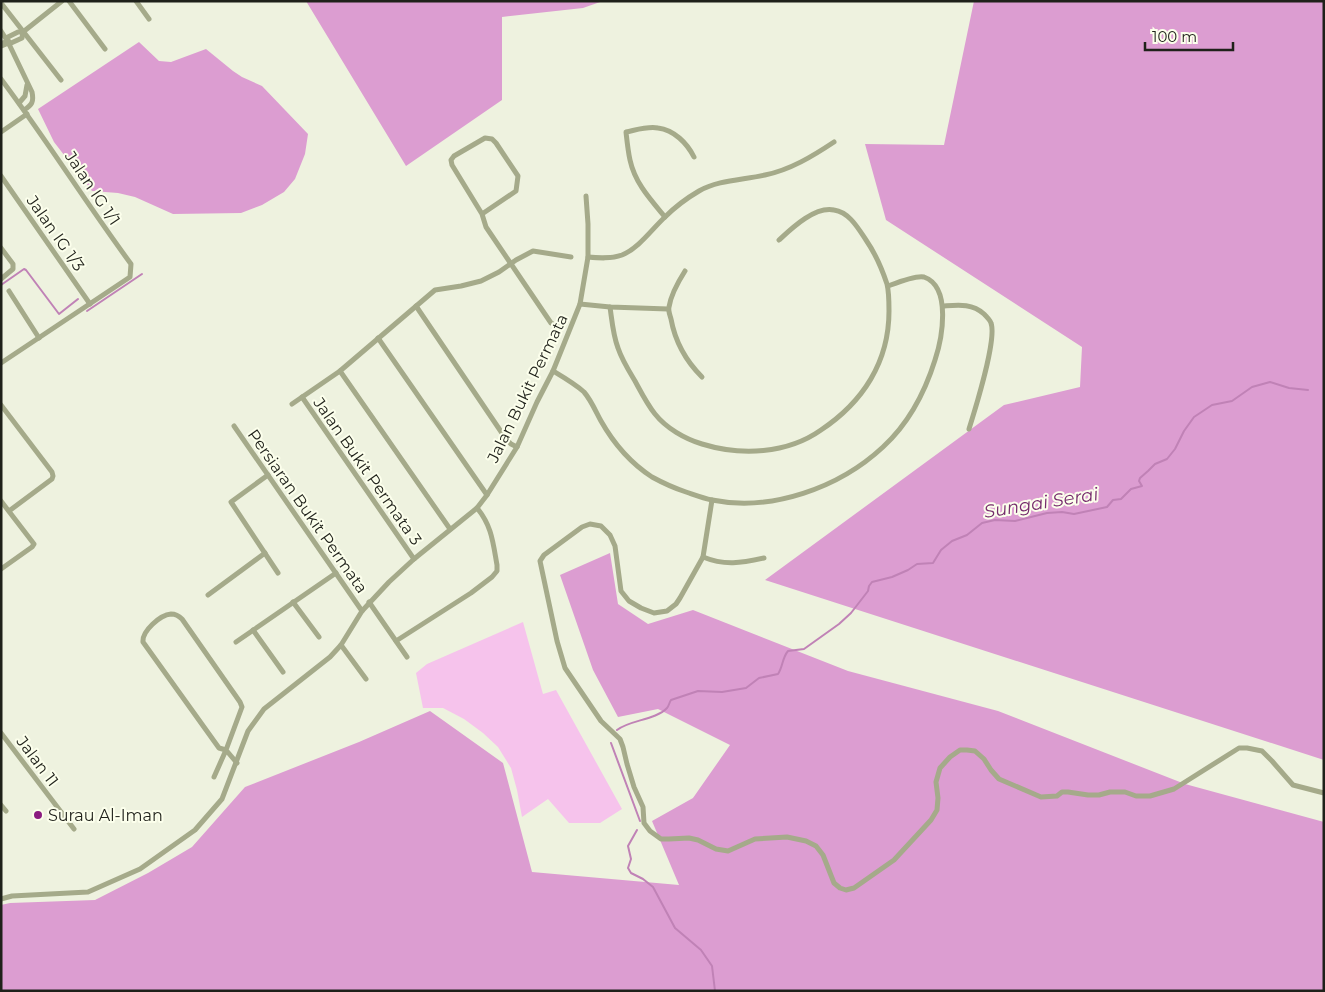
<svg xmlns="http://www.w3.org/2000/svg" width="1325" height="992" font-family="Montserrat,sans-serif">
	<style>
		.green { fill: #f6c3ec }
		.forest { fill: #dc9dd1 }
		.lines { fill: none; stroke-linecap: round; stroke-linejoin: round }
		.stream { stroke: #c082b6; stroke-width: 2 }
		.minor { stroke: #a5aa8a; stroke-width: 5 }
		.tertiary { stroke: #a5aa8a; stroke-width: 7 }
		.poi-dot { fill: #8b1c80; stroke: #fcffec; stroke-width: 2 }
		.labels { text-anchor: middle; stroke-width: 4; stroke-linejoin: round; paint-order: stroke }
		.street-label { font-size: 16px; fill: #1f211a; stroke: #fcffec }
		.poi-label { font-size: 16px; fill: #1f211a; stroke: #fcffec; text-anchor: start }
		.water-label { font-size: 18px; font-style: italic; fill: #752b6c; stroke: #fcffec }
	</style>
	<rect width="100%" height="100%" fill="#eef2df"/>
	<path class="green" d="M523,622L543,694L556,690L622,809L600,823H569L548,799L522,817L517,790L511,768L498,747L483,733L464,719L443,708H423L416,673L427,664Z"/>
	<g class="forest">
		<path d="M306,1H603L583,8L502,17V100L406,166Z"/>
		<path d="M974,1H1324V760L765,580L1004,405L1080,387L1082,347L886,220L865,144L944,145Z"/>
		<path d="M139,42L159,61L171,62L206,49L233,71L242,77L262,86L308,134L305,154L295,179L284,192L262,205L241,213L173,214L135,197L118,193L92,191L54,142L38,109Z"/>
		<path d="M610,553L618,604L648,624L693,610L848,671L998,711L1185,784L1324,822V991H1V905L10,903L95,900L148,873L192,847L245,787L359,742L430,711L503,763L532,872L679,885L652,821L693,798L730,745L658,709L618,717L593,670L560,575Z"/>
	</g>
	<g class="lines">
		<g class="stream">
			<path d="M1,285L24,269L26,270L59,314L78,299"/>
			<path d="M87,311L142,274"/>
			<path d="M617,730C629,720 656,720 667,708C669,706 669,703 671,700L698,691L722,692L746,688L759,678L778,674C783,667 782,658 788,651L804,649L839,624L851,613L868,591L869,586L872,582L892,577L908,570L917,564L933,563L941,550L952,541L967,535L982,523L995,520L1015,521L1047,513L1062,512L1074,514L1107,507L1113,500L1121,499L1131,489L1142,486L1139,481L1140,478L1148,471L1155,464L1167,459L1175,449L1184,431L1194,417L1212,405L1232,401L1252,387L1270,382L1289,388L1308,390"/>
			<path d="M611,743L640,821"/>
			<path d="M637,830L628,846L631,859L628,868L631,873L643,879L653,887L675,928L701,950L712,966L715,991"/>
		</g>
		<g class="minor">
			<path d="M69,1L105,49"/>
			<path d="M136,1L149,19"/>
			<path d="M1,3L61,80"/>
			<path d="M1,31L8,42L32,92C34,102 32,105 24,110"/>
			<path d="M6,38L18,32H23"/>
			<path d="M9,44L22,38L23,32L62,1"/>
			<path d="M1,79C46,139 86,203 131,264L130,277L1,363"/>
			<path d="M19,103L25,96L27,85"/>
			<path d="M1,132L27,114"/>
			<path d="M1,176L90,304"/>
			<path d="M482,214L516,191L518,176L496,143L492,139L485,138L454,156L451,160L452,165L482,214L486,227L551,323L557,326"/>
			<path d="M665,217C650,199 635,183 630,160C628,151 627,141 626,132C636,130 648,126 658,128C674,130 687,143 694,157"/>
			<path d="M1,248L13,264V269L1,279"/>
			<path d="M588,257C599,258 611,259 622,255C639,248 652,229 665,217C675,207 687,198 699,191C718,180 743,180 765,175C790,170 813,156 834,142"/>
			<path d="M685,271C678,282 671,294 669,307C668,311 670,315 671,319C675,341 686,361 702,377"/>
			<path d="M9,291L39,338"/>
			<path d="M580,304L610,307L668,309"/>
			<path d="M416,306L506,439L511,444L517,447"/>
			<path d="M943,306C958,305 972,303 984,314C986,316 990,320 991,323C997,339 975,410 969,429"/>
			<path d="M610,307C612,321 613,335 618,348C622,360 629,371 635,381C641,392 647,404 655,414C666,428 685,439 702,444C741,456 787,454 821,430C863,402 889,362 889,311C889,302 889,292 887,284C882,269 875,253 866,240C858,228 849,212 834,210C815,206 792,228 779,240"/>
			<path d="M378,338L487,495"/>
			<path d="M340,371L450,529"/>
			<path d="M553,371C563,377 575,384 584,392C591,400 596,412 601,421C614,444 629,462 652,477C663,483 674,488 686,492C695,495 703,498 712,500C771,512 839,488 883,447C908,424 925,392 935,360C942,339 952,287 924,277C916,275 896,283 888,286"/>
			<path d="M302,397L414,559"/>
			<path d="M292,404L340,371L435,290L461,286L481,281L499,272L516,260L533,251L571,257"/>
			<path d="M1,405L52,472L53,476L52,479L9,511"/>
			<path d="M234,426L362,611"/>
			<path d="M268,475L231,502L278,573"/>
			<path d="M712,500L703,557L680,598L676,604L667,611L654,613L641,608L629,601L621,591L615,546L610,535L601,526L590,524L582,527L544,555L540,561L557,641L565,668L601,721L620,739L623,747L627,764L634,787L643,807L644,823L650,831L661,839H669L689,838L698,840L716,849L728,851L755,839L787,837L806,841L816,846L823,855L834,883L840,888L846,890L854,888L894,860L931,820L937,810L938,798L936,782L940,768L950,757L960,750H967L975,751L984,759L991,770L999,779L1041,797L1057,796L1062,792H1068L1088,795H1099L1110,792H1125L1136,796H1150L1174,789L1239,748H1247L1262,751L1272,761L1293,785L1324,793"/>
			<path d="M1,501L34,544L32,547L1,569"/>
			<path d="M703,557C725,566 741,563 764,558"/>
			<path d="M208,595L265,553"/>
			<path d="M293,602L319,637"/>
			<path d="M369,602L407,657"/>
			<path d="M253,630L283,672"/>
			<path d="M396,641L471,593L492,577L497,571V565C493,543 492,526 477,508"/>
			<path d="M236,642L336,573"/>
			<path d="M341,645L366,679"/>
			<path d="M1,733L74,829"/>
			<path d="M214,777L226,750L242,707L240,702L182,619C179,616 176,614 171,614C160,615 142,631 143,642L219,748L226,750L237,763"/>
			<path d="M1,805L6,811"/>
			<path d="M1,899L12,896L88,892L140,869L195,830L222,799L248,731L264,709L330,657L341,645L362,611L389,582L414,559L477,508L487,495L517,447L537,402L553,371L580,304L588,257V224L586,196"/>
		</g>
		<path class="tertiary" d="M1,45L8,42"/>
	</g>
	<circle class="poi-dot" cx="38" cy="815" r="5"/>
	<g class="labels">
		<g class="street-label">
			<text transform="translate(93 188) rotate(56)" y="6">Jalan IG 1/1</text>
			<text transform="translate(56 233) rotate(55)" y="6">Jalan IG 1/3</text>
			<text transform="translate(527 388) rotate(-64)" y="6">Jalan Bukit Permata</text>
			<text transform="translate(368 471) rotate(55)" y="6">Jalan Bukit Permata 3</text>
			<text transform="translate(308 511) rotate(55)" y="6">Persiaran Bukit Permata</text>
			<text transform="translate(38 761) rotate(53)" y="6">Jalan 11</text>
		</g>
		<g class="poi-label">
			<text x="48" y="821">Surau Al-Iman</text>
		</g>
		<g class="water-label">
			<text transform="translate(1041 503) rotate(-9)" y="6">Sungai Serai</text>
		</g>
	</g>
	<rect width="1325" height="992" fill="none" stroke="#1f211a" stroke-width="5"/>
	<path d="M1145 42v8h88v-8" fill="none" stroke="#1f211a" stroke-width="2.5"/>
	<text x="1152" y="42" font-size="15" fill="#1f211a" stroke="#fcffec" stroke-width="4" paint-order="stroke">100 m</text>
</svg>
